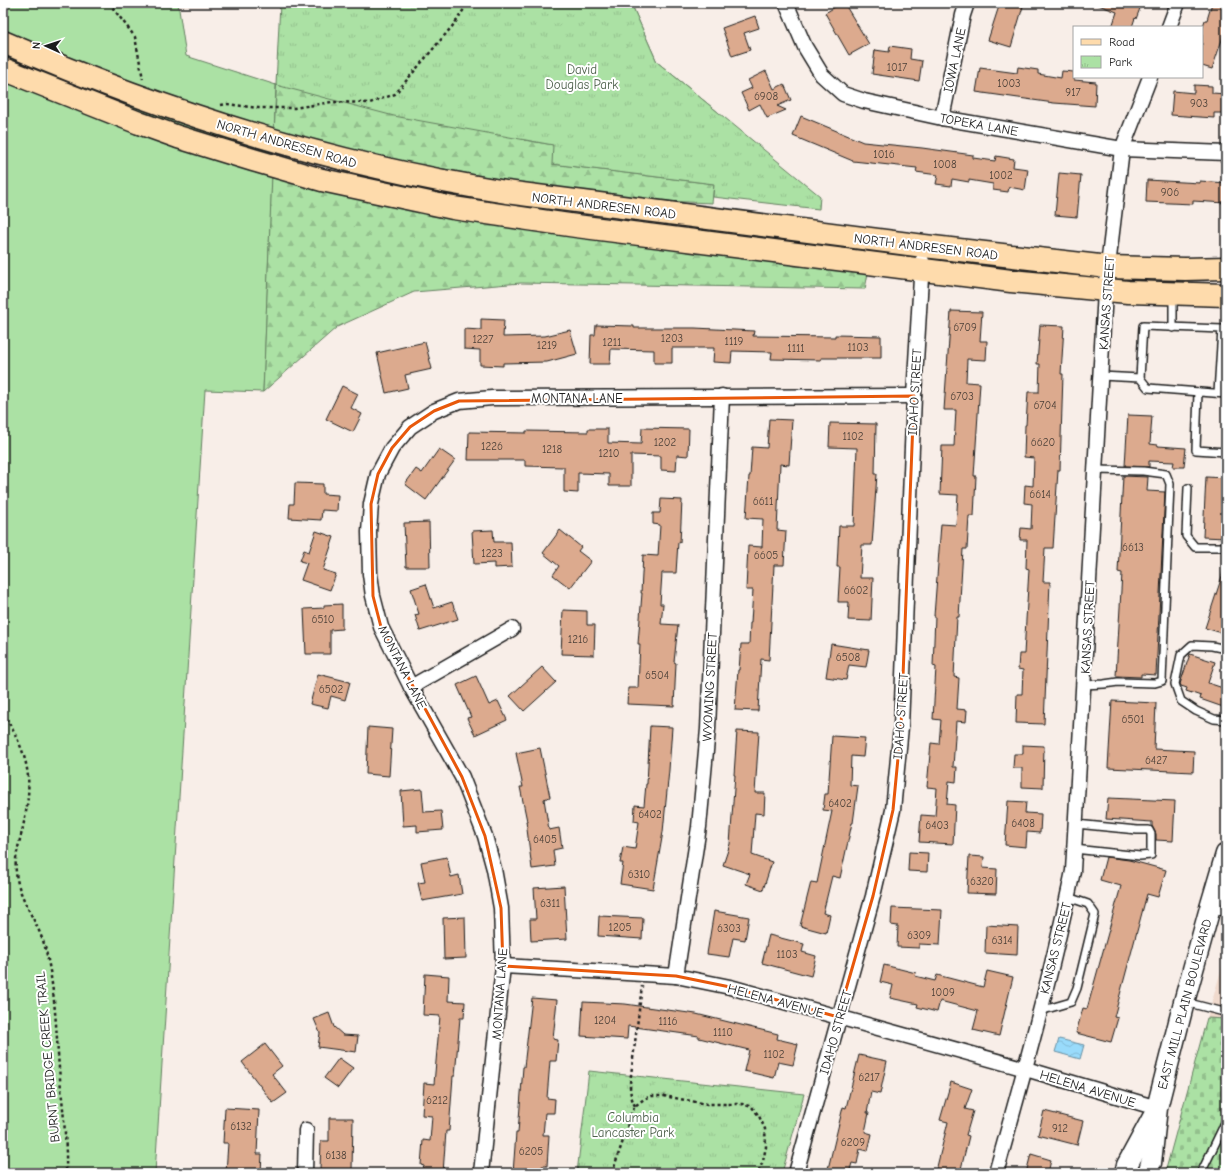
<svg xmlns="http://www.w3.org/2000/svg" width="1229" height="1176" font-family="'Comic Neue',sans-serif">
	<style>
		.built { fill: #f0dacd }
		.green { fill: #abe1a4; stroke: #647e60 }
		.forest { fill: url(#forest-firs); stroke: #647e60 }
		.cemetery { fill: url(#cemetery-stones); stroke: #647e60 }
		.park { fill: url(#park-tufts); stroke: #647e60 }
		.water { fill: url(#water-waves); stroke: #678fa2 }
		.building { fill: #dcaa8e; stroke: #1c1c1c }
		.lines { fill: none; stroke-linecap: round; stroke-linejoin: round }
		.lane-casing { stroke: #1c1c1c; stroke-width: 10 }
		.street-casing { stroke: #1c1c1c; stroke-width: 17 }
		.secondary-casing { stroke: #1c1c1c; stroke-width: 23 }
		.primary-casing { stroke: #1c1c1c; stroke-width: 25 }
		.path { stroke: #1c1c1c; stroke-width: 2.5; stroke-dasharray: 3 3; stroke-linecap: butt }
		.lane { stroke: #fff; stroke-width: 7 }
		.street { stroke: #fff; stroke-width: 14 }
		.secondary { stroke: #fff; stroke-width: 20 }
		.primary { stroke: #fedbac; stroke-width: 22 }
		.marked { fill: none; stroke: #e8590c; stroke-width: 3; stroke-linejoin: round }
		.labels { text-anchor: middle; stroke-width: 4; stroke-linejoin: round; paint-order: stroke }
		.number-label { font-size: 11px; fill: #4c4038 }
		.street-label { font-size: 13px; fill: #1c1c1c; stroke: #fff }
		.park-label { font-size: 13px; fill: #4e614c; stroke: #fff }
	</style>
	<defs>
		<pattern id="forest-firs" width="22" height="20" patternUnits="userSpaceOnUse"><rect width="22" height="20" fill="#abe1a4"/><path d="M5 1l3.5 6h-7zM16 11l3.5 6h-7z" fill="#93c08d"/></pattern>
		<pattern id="cemetery-stones" width="16" height="16" patternUnits="userSpaceOnUse"><rect width="16" height="16" fill="#abe1a4"/><path d="M2 7V4a2 2 0 0 1 4 0v3zM10 15v-3a2 2 0 0 1 4 0v3z" fill="#93c08d"/></pattern>
		<pattern id="park-tufts" width="24" height="20" patternUnits="userSpaceOnUse"><rect width="24" height="20" fill="#abe1a4"/><path d="M3 7l-1-3M5 7V3M7 7l1-3M15 17l-1-3M17 17v-4M19 17l1-3" fill="none" stroke="#93c08d"/></pattern>
		<pattern id="water-waves" width="16" height="10" patternUnits="userSpaceOnUse"><rect width="16" height="10" fill="#99dbfb"/><path d="M0 5q4-4 8 0t8 0" fill="none" stroke="#83bbd7"/></pattern>
	</defs>
	<rect width="100%" height="100%" fill="#f8eee8"/>
	<filter id="ink" filterUnits="userSpaceOnUse"><feTurbulence type="fractalNoise" baseFrequency=".025" numOctaves="2"/><feDisplacementMap in="SourceGraphic" scale="8" xChannelSelector="R" yChannelSelector="G"/><feConvolveMatrix kernelMatrix="1 2 1 2 8 2 1 2 1" color-interpolation-filters="sRGB"/></filter>
	<g filter="url(#ink)">
		<path class="built" d="M1226,954V1019L1207,1018Z"/>
		<path class="green" d="M3,3H178L186,56L276,85L263,392L205,390L155,1173H3Z"/>
		<g class="forest">
			<path d="M281,3H631L657,62L719,113L524,140L554,145L553,164L714,184L712,203L663,201L548,188L384,158L274,133Z"/>
			<path d="M272,174L868,273L865,289L521,283L414,292L337,327L263,392Z"/>
		</g>
		<path class="cemetery" d="M1207,1018L1226,1019V1173H1165Z"/>
		<g class="park">
			<path d="M280,3H631L657,62L820,196L819,209L713,197L714,184L552,164L553,145L394,116L276,85Z"/>
			<path d="M589,1071L804,1094L782,1173H577Z"/>
		</g>
		<path class="water" d="M1059,1039L1084,1045L1080,1059L1055,1052Z"/>
		<g class="building">
			<path d="M842,3H844L869,44L849,55L825,13Z"/>
			<path d="M1000,3H1024L1011,47L988,40Z"/>
			<path d="M1097,3H1142L1136,19L1135,18L1132,27H1112L1117,12L1096,4Z"/>
			<path d="M1212,3H1226V28L1212,69L1202,66V29L1205,20H1207Z"/>
			<path d="M755,16L759,28L744,33L750,50L732,56L722,28Z"/>
			<path d="M890,46L911,49L910,59L922,61L919,81L872,74L875,50L889,52Z"/>
			<path d="M1018,67L1038,70V74L1061,78L1062,71L1074,72V80L1096,82L1095,106L1054,103L976,92L980,68L1017,73Z"/>
			<path d="M766,71L774,89L784,84L791,100L777,106L786,110L767,118L760,104L749,110L741,93L752,88L748,80Z"/>
			<path d="M1194,85L1212,86V93L1226,94L1224,113H1214V118L1171,115L1173,91L1194,93Z"/>
			<path d="M801,116L863,142L922,148L973,155V158L995,161L996,156L1014,159L1013,167L1028,169L1025,190L1009,187L1008,192L993,190V184L969,180V182L952,179L951,186L936,184L938,175L916,172L917,168L853,161L793,136Z"/>
			<path d="M1059,173L1081,175L1077,217L1055,215Z"/>
			<path d="M1147,180L1200,183V181L1226,183V203L1193,201V204L1146,202Z"/>
			<path d="M951,311L982,312L980,341H987L986,360L967,359L966,382L980,383L974,476H976L974,516H969L967,549H963L959,617H957L954,677L959,678L957,709L967,710L966,722L956,721L953,767H957L956,782L949,781L947,804L955,805L953,844L919,842L921,815L935,816L937,788L927,787L931,743L939,744L941,720L933,719L936,667L933,666L935,616H934L941,524L956,525L958,495L940,494L942,446H954L956,410H944Z"/>
			<path d="M481,319L504,320L503,337L545,336L570,330L577,354L547,362L503,363V366L480,365V350L464,349V329L481,330Z"/>
			<path d="M596,325L634,326V328H695L754,331L753,336L835,337V335L881,336V358H821V360L771,359L772,352L732,351L731,363L713,362L714,348H672V363H654V350L611,349L610,364H590L591,335H595Z"/>
			<path d="M1040,325L1064,326L1061,374H1063L1060,470H1058L1053,548H1045L1043,582H1050L1044,724L1016,723L1017,694H1022L1023,670L1018,669L1019,654H1024L1029,569L1026,568L1027,540H1020L1021,528L1031,529L1032,504L1024,503L1025,485L1033,486L1034,458L1024,457L1025,425H1026L1028,392H1039L1040,364H1037Z"/>
			<path d="M425,342L432,369L405,375L408,388L386,393L377,353Z"/>
			<path d="M342,386L358,394L351,408L362,414L353,432L326,419Z"/>
			<path d="M1128,415L1152,416L1150,444L1158,445V446L1186,448L1184,467H1173L1174,462L1149,461V467L1125,466Z"/>
			<path d="M769,419L792,420L789,465L780,464L777,530L786,531L784,565H774L769,660L761,659L758,711L735,710L738,670H739L741,644H749L750,623H751L753,590H746L748,546L762,547L763,519L746,518L749,476H750L752,447L767,448Z"/>
			<path d="M830,423L876,424L875,474H877L872,545H862L860,578H873L871,621L848,620L849,602H838L840,567H837L839,526H854L857,448L829,447Z"/>
			<path d="M642,428L689,429L688,456L677,455L676,471L661,470V456L631,455V486H609V474L578,473V493L564,492V467L525,466V460H468L469,432L526,433V431L588,432V429H608V443L641,444Z"/>
			<path d="M439,449L455,460L426,500L405,484L416,469L422,473Z"/>
			<path d="M1123,476L1148,477L1147,491L1165,492L1156,675L1141,674V677L1116,676L1122,573L1118,572Z"/>
			<path d="M1206,477L1226,478V538L1203,537Z"/>
			<path d="M295,483L323,484V494L338,495L337,511L322,510L321,520L289,518L290,504H294Z"/>
			<path d="M661,499L682,500L680,543L678,542L676,573H662L660,604H663L661,624L678,625L674,662L676,663L674,706L627,704L628,688H638L640,644H638L642,593H641L643,555L658,556L660,525L653,524V513H660Z"/>
			<path d="M429,522L430,567H406L404,523Z"/>
			<path d="M493,530L494,542H511L512,567L494,568V563L474,564L472,531Z"/>
			<path d="M560,530L581,547L578,551L591,561L570,588L553,575L559,566L543,553Z"/>
			<path d="M316,531L334,537L323,570L336,574L330,590L301,580L307,563L300,561L304,550L309,552Z"/>
			<path d="M1224,570L1226,571V623L1222,633L1205,628Z"/>
			<path d="M426,584L434,608L452,602L458,619L420,631L415,615L419,614L411,589Z"/>
			<path d="M342,604V629L330,630V654H306L304,609L324,608V605Z"/>
			<path d="M563,610L587,611V625H595L594,655L561,654Z"/>
			<path d="M831,644L869,650L866,667L849,665L846,680L826,677Z"/>
			<path d="M1190,654L1215,662L1208,683L1226,689V708L1200,699L1201,696L1186,691L1187,688L1181,686L1180,684Z"/>
			<path d="M542,667L556,682L524,711L510,696Z"/>
			<path d="M318,674L350,682L345,700L331,696L328,708L310,704Z"/>
			<path d="M476,676L489,705L498,701L507,720L475,735L467,718L471,717L457,685Z"/>
			<path d="M1112,701L1156,703L1154,749L1194,751L1193,772L1108,768Z"/>
			<path d="M650,726L672,727L669,770L663,832L653,889L620,884L623,863H620L623,847L635,849L639,822L634,821L635,805L644,806L646,784H647Z"/>
			<path d="M368,727L392,729L389,776L366,774Z"/>
			<path d="M737,731L759,732L755,793H765L764,814L755,813L752,855L772,862L763,890L746,884L750,874L723,865L730,844L735,775H734Z"/>
			<path d="M832,736L865,738L863,757L851,756L850,785L858,786L853,823H852L840,878L832,876L823,913L830,915L826,933L800,926L811,882L817,883L832,811L823,810L825,794H828Z"/>
			<path d="M1023,745L1044,746L1043,788L1022,787V768H1013L1014,754H1023Z"/>
			<path d="M540,748L550,797L544,799L549,830L559,828L562,848L553,850L555,866L532,869L526,821H527L520,787H523L516,753Z"/>
			<path d="M422,789L424,812L441,811L443,830L417,832V825L403,826L401,791Z"/>
			<path d="M1108,798L1175,801L1173,841L1156,840V834L1152,826V822L1106,819Z"/>
			<path d="M1008,801L1026,802L1025,813L1041,814L1040,833L1027,832L1026,847L1005,845Z"/>
			<path d="M909,852L928,853L927,872L908,871Z"/>
			<path d="M969,856L984,857L983,868L997,869L996,894L967,893Z"/>
			<path d="M447,857L451,877L459,875L462,894L422,901L418,883L425,882L421,862Z"/>
			<path d="M1106,857L1129,860L1166,870L1158,897L1147,894L1114,1017L1118,1018L1111,1042L1076,1033L1083,1008L1087,1009L1121,886L1100,880Z"/>
			<path d="M564,886L567,939L531,941L530,919H536L534,888Z"/>
			<path d="M892,908L942,910L940,945L919,944V948L897,947L898,926L891,925Z"/>
			<path d="M714,911L749,917L745,940L733,938L729,957L707,954Z"/>
			<path d="M599,916L643,918L642,939L598,936Z"/>
			<path d="M465,917L466,958L444,959L443,918Z"/>
			<path d="M986,925L1018,927L1017,955L985,953Z"/>
			<path d="M769,935L804,944L802,952L816,956L811,976L762,963Z"/>
			<path d="M884,965L916,973L915,976L935,981L937,975L983,987L987,971L1013,977L999,1036L973,1030L978,1011L940,1001L937,1012L917,1007L918,1004L890,998L893,985L880,982Z"/>
			<path d="M425,974L449,976L448,1001L465,1002L464,1018H460L455,1076H453L449,1131H446L443,1173H423L424,1166L421,1165L423,1140L430,1141L432,1116L422,1115L424,1083L434,1084L440,1016L423,1015Z"/>
			<path d="M532,998L557,1000L553,1039L558,1040L556,1061H550L547,1098L555,1099L554,1113H545L543,1135H549L547,1166H542L541,1173H513L516,1133H518L523,1067H524Z"/>
			<path d="M583,1002L625,1004L696,1014L778,1034L777,1039L798,1044L793,1065L778,1062L774,1078L744,1071L749,1050L699,1038V1036L628,1026L627,1039L581,1036Z"/>
			<path d="M329,1013L334,1027L343,1035L358,1036L356,1052L318,1047L320,1033L314,1019Z"/>
			<path d="M265,1044L282,1066L272,1074L287,1093L273,1103L242,1062Z"/>
			<path d="M859,1055L887,1061L880,1094L871,1092L867,1113H869L865,1132L872,1134L868,1151L860,1149L857,1164L852,1163L849,1173H827L843,1107L846,1108Z"/>
			<path d="M339,1058L353,1068L338,1088L324,1078Z"/>
			<path d="M951,1082L972,1089L965,1109L973,1111L966,1135L969,1136L960,1173H942L936,1171L948,1122L940,1120Z"/>
			<path d="M225,1108L259,1110L257,1154H262L261,1173H226L228,1143H223Z"/>
			<path d="M1044,1111L1083,1121L1077,1145L1038,1135Z"/>
			<path d="M329,1118H353L352,1170L320,1169L321,1141H329Z"/>
			<path d="M1031,1154L1051,1160L1048,1173H1026Z"/>
		</g>
		<g class="lines">
			<defs>
				<g id="lane">
					<path d="M1173,328V296"/>
					<path d="M1101,376L1140,378L1148,388L1226,394"/>
					<path d="M1140,378L1143,326L1222,329L1218,393"/>
					<path d="M1198,392L1196,450L1226,452"/>
					<path d="M1188,488L1186,536L1195,547H1226"/>
					<path d="M1226,649L1212,646L1192,645L1181,655L1175,684L1181,701L1196,711L1214,719L1226,720"/>
					<path d="M1083,685L1104,684L1118,682L1155,683L1162,681L1170,484L1166,474L1143,471L1095,470"/>
					<path d="M1074,849L1140,856L1151,855V834L1149,830H1137L1076,824"/>
					<path d="M1212,909L1226,912"/>
					<path d="M1185,1002L1220,1011H1226"/>
					<path d="M1040,1011L1071,1002L1077,988L1095,914L1088,904L1068,897"/>
					<path d="M1201,1173L1226,1121"/>
				</g>
				<g id="street">
					<path d="M786,3L805,47L822,75L843,94L864,101L942,118L1122,149L1226,153"/>
					<path d="M1169,27L1178,3"/>
					<path d="M942,118L963,15L967,3"/>
					<path d="M411,687L512,629"/>
					<path d="M503,966L610,972L676,976L730,987L1026,1069L1157,1108"/>
					<path d="M676,976L699,827L708,729L722,396"/>
					<path d="M305,1173L306,1130"/>
					<path d="M481,1173L503,966L501,908L494,869L485,836L462,777L411,687L381,627L373,596L370,574L369,532L371,504L378,474L392,448L410,427L434,411L459,401L492,398L914,396"/>
					<path d="M796,1173L873,896L893,810L901,727L914,396L922,261"/>
					<path d="M996,1173C1024,1073 1052,973 1073,871L1105,291L1122,149L1150,77"/>
				</g>
				<g id="secondary">
					<path d="M1125,1173L1127,1165L1153,1117"/>
					<path d="M1148,1173L1151,1163L1157,1108L1184,1002L1210,908L1226,854"/>
				</g>
				<g id="primary">
					<path d="M3,42C164,112 333,165 506,192L924,246L1108,267L1185,269L1226,268"/>
					<path d="M3,69L139,123L178,137L253,160L322,180L453,208L576,226L1011,281L1128,292L1226,295"/>
				</g>
			</defs>
			<use href="#lane" class="lane-casing"/>
			<use href="#street" class="street-casing"/>
			<use href="#secondary" class="secondary-casing"/>
			<use href="#primary" class="primary-casing"/>
			<g class="path">
				<path d="M109,3L135,37L143,79"/>
				<path d="M221,105L227,104L258,108H294L332,102L370,103L395,94L455,23L468,3"/>
				<path d="M3,713C27,752 34,776 24,822C21,839 14,855 16,872C18,899 40,924 46,951C55,989 56,1028 59,1068C62,1101 67,1139 66,1173"/>
				<path d="M635,1106C631,1098 630,1092 630,1083L642,986"/>
				<path d="M613,1173L615,1164L625,1135L630,1116L635,1106L644,1099L652,1096H664L707,1104H742L752,1107L759,1116L765,1129L766,1147L763,1161L758,1173"/>
			</g>
			<use href="#lane" class="lane"/>
			<use href="#street" class="street"/>
			<use href="#secondary" class="secondary"/>
			<use href="#primary" class="primary"/>
		</g>
	</g>
	<path class="marked" d="M914,396L901,727L893,810L873,896L838,1017L730,987L676,976L503,966L501,908L485,836L462,777L381,627L373,596L371,504L378,474L392,448L410,427L434,411L459,401Z"/>
	<g class="labels">
		<g class="number-label">
			<text x="897" y="71">1017</text>
			<text x="1009" y="87">1003</text>
			<text x="1073" y="96">917</text>
			<text x="766" y="100">6908</text>
			<text x="1199" y="107">903</text>
			<text x="884" y="158">1016</text>
			<text x="945" y="168">1008</text>
			<text x="1001" y="179">1002</text>
			<text x="1170" y="196">906</text>
			<text x="965" y="331">6709</text>
			<text x="672" y="342">1203</text>
			<text x="483" y="343">1227</text>
			<text x="734" y="345">1119</text>
			<text x="612" y="346">1211</text>
			<text x="547" y="349">1219</text>
			<text x="858" y="351">1103</text>
			<text x="796" y="352">1111</text>
			<text x="962" y="400">6703</text>
			<text x="1045" y="409">6704</text>
			<text x="853" y="440">1102</text>
			<text x="665" y="446">1202</text>
			<text x="1043" y="446">6620</text>
			<text x="492" y="450">1226</text>
			<text x="552" y="453">1218</text>
			<text x="609" y="457">1210</text>
			<text x="1040" y="498">6614</text>
			<text x="763" y="505">6611</text>
			<text x="1133" y="551">6613</text>
			<text x="492" y="557">1223</text>
			<text x="766" y="559">6605</text>
			<text x="856" y="594">6602</text>
			<text x="323" y="623">6510</text>
			<text x="578" y="643">1216</text>
			<text x="848" y="661">6508</text>
			<text x="657" y="679">6504</text>
			<text x="331" y="693">6502</text>
			<text x="1133" y="723">6501</text>
			<text x="1156" y="764">6427</text>
			<text x="840" y="807">6402</text>
			<text x="650" y="818">6402</text>
			<text x="1023" y="827">6408</text>
			<text x="937" y="829">6403</text>
			<text x="545" y="843">6405</text>
			<text x="639" y="878">6310</text>
			<text x="982" y="885">6320</text>
			<text x="550" y="907">6311</text>
			<text x="620" y="931">1205</text>
			<text x="729" y="932">6303</text>
			<text x="919" y="939">6309</text>
			<text x="1002" y="944">6314</text>
			<text x="787" y="958">1103</text>
			<text x="943" y="996">1009</text>
			<text x="605" y="1024">1204</text>
			<text x="668" y="1025">1116</text>
			<text x="723" y="1036">1110</text>
			<text x="774" y="1058">1102</text>
			<text x="869" y="1081">6217</text>
			<text x="437" y="1104">6212</text>
			<text x="241" y="1130">6132</text>
			<text x="1060" y="1132">912</text>
			<text x="853" y="1146">6209</text>
			<text x="531" y="1155">6205</text>
			<text x="336" y="1159">6138</text>
		</g>
		<g class="street-label">
			<text transform="translate(954 60) rotate(-78)" y="5">IOWA LANE</text>
			<text transform="translate(979 124) rotate(10)" y="5">TOPEKA LANE</text>
			<text transform="translate(287 143) rotate(16)" y="5">NORTH ANDRESEN ROAD</text>
			<text transform="translate(604 205) rotate(7)" y="5">NORTH ANDRESEN ROAD</text>
			<text transform="translate(926 246) rotate(7)" y="5">NORTH ANDRESEN ROAD</text>
			<text transform="translate(1106 303) rotate(-86)" y="5">KANSAS STREET</text>
			<text transform="translate(914 392) rotate(-87)" y="5">IDAHO STREET</text>
			<text x="577" y="403">MONTANA LANE</text>
			<text transform="translate(1087 627) rotate(-87)" y="5">KANSAS STREET</text>
			<text transform="translate(403 667) rotate(63)" y="5">MONTANA LANE</text>
			<text transform="translate(709 687) rotate(-87)" y="5">WYOMING STREET</text>
			<text transform="translate(900 716) rotate(-86)" y="5">IDAHO STREET</text>
			<text transform="translate(1055 948) rotate(-76)" y="5">KANSAS STREET</text>
			<text transform="translate(499 994) rotate(-86)" y="5">MONTANA LANE</text>
			<text transform="translate(776 1000) rotate(15)" y="5">HELENA AVENUE</text>
			<text transform="translate(1184 1004) rotate(-75)" y="5">EAST MILL PLAIN BOULEVARD</text>
			<text transform="translate(835 1032) rotate(-74)" y="5">IDAHO STREET</text>
			<text transform="translate(47 1057) rotate(-95)" y="5">BURNT BRIDGE CREEK TRAIL</text>
			<text transform="translate(1088 1088) rotate(17)" y="5">HELENA AVENUE</text>
		</g>
		<g class="park-label">
			<text x="582" y="74">David<tspan x="582" dy="15">Douglas Park</tspan></text>
			<text x="633" y="1122">Columbia<tspan x="633" dy="15">Lancaster Park</tspan></text>
		</g>
	</g>
	<rect width="1229" height="1176" fill="none" stroke="#fff" stroke-width="16"/>
	<rect x="8" y="8" width="1213" height="1160" fill="none" stroke="#1c1c1c" stroke-width="1.5" filter="url(#ink)"/>
	<rect x="1073" y="26" width="130" height="52" fill="#ffffff" stroke="#a4a4a4"/>
	<rect x="1081" y="39" width="20" height="6" fill="#fedbac" stroke="#a4a4a4"/>
	<text x="1109" y="46" font-size="12" fill="#1c1c1c">Road</text>
	<rect x="1081" y="56" width="20" height="12" fill="url(#park-tufts)" stroke="#a4a4a4"/>
	<text x="1109" y="66" font-size="12" fill="#1c1c1c">Park</text>
	<g transform="translate(46 46) rotate(273)" stroke="#ffffff" stroke-width="3" paint-order="stroke">
	<path d="M0-3L7 15L0 10L-7 15Z" fill="#1c1c1c"/>
	<text y="-6" font-size="11" font-weight="bold" text-anchor="middle" fill="#1c1c1c">N</text>
	</g>
</svg>
